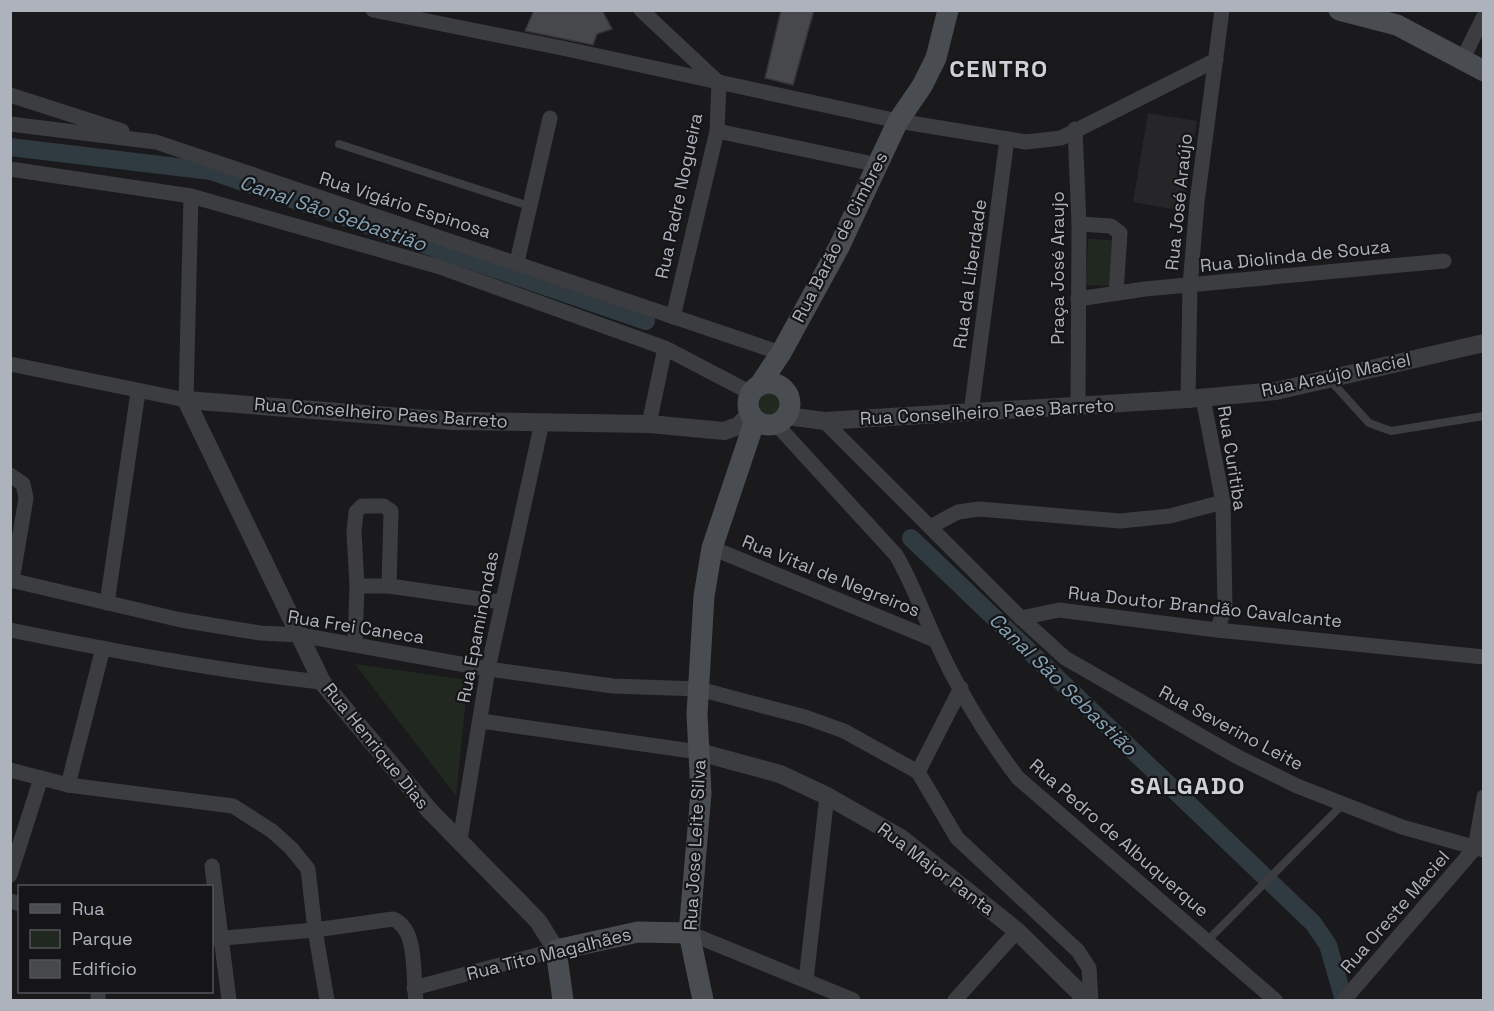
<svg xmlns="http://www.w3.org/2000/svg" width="1494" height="1011" font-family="'Space Grotesk',sans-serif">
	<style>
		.built { fill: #262629 }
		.green { fill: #202820 }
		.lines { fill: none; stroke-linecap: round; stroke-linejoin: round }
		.canal { stroke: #303a41; stroke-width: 18 }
		.building { fill: #47484c; stroke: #343438; stroke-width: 1.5 }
		.service { stroke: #3b3d41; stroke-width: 8 }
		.minor { stroke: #3b3d41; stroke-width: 15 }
		.tertiary { stroke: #3b3d41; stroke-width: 18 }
		.secondary { stroke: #494c51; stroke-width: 21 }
		.labels { text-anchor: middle; stroke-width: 4.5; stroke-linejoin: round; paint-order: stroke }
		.street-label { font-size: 18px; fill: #adb2bc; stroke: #151517 }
		.water-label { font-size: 20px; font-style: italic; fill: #84a2b6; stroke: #151517 }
		.district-label { font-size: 24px; font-weight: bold; letter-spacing: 1.5px; fill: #ced1d8; stroke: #151517 }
	</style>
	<rect width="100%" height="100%" fill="#1a1a1c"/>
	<path class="built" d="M1148,113L1197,121L1183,211L1133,202Z"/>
	<g class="green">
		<path d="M1088,239L1113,240V286L1086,285Z"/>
		<circle cx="767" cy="406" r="14"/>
		<path d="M355,664L468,680L456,796Z"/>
	</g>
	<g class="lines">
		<g class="canal">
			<path d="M10,147L211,171L646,321"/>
			<path d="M911,538L1313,923L1328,945L1343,997"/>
		</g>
	</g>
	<g class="building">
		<path d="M534,10H602L612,29L597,34L593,45L525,31Z"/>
		<path d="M781,10H814L793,85L765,78Z"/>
	</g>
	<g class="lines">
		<g class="service">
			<path d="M339,144L529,206"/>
			<path d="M1330,380L1369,423L1391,431L1484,416"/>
			<path d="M1207,941L1343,804"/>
		</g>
		<g class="minor">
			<path d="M373,10L562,48L898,121L1026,142L1061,138L1216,60"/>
			<path d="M641,10L719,83"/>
			<path d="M1462,60L1484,16"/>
			<path d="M10,95L122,131"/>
			<path d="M10,124L156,142L781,353"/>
			<path d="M1075,129L1079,224L1078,406"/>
			<path d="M717,131L878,165"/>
			<path d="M10,169L191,196L440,267L665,348L751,393"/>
			<path d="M1079,224L1111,226L1120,233L1116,293"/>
			<path d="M517,262L550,118"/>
			<path d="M1078,299L1145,289L1444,261"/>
			<path d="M673,317L717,131L719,83"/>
			<path d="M10,364L186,400L191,196"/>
			<path d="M1203,398L1223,502L1225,608L1217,630"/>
			<path d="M1188,399L1190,286L1197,202L1222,10"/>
			<path d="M971,413L1007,139"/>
			<path d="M824,421L1021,618L1059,610L1217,630L1484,657"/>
			<path d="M649,424L665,348"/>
			<path d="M776,424L896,555C912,582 922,611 935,639C957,688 986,736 1018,778L1275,1000"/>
			<path d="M10,475L23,484L26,498L12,581"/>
			<path d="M930,527L958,512L979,509L1120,521L1170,516L1223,502"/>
			<path d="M712,548L935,640"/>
			<path d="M10,580L181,620L260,633L300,635L488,669L613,686L699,689L805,717L844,731L918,772L957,838L1078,951L1089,968L1091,1000"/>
			<path d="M357,586H389L501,602"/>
			<path d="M107,603L138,392"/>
			<path d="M1021,618L1065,658L1236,756L1297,786L1402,827L1484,850"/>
			<path d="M10,630C114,651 218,671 322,682"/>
			<path d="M355,644L357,586L354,532L356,512L362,506H384L391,511L389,586"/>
			<path d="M481,721L699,752"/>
			<path d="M10,770L68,785L233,806L272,831L291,848L308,869L315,930L327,1000"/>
			<path d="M918,772L961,688"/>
			<path d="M68,785L103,648"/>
			<path d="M460,840L488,669L542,422"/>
			<path d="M212,866L229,1000"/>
			<path d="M10,875L41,778"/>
			<path d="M10,901L20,904"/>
			<path d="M689,933L853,1000"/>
			<path d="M212,939L315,930L393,919C419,929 412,977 416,1000"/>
			<path d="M806,980L827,796"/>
			<path d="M414,988L556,950"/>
			<path d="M98,1000V992"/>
			<path d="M955,1000L1017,931"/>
			<path d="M1344,1000L1475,848L1484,797"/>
		</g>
		<g class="tertiary">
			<path d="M186,400L322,682L430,811L538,921L556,950"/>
			<path d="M186,400L453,421L649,424L724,431L738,426L750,414"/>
			<path d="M787,416L824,421L1188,399L1276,391L1484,343"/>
			<path d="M699,752L780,774L827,796L901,838L1017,931L1087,1000"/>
		</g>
		<g class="secondary">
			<path d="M1339,10L1397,25L1484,71"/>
			<circle cx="769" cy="404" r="21"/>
			<path d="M759,386L781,353L839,247L898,121L922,86L936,58L948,10"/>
			<path d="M563,1000L556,950L638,932L689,933"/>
			<path d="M703,1000L689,933L701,793L697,714L704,596L712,548L755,420"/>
		</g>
	</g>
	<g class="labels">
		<g class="street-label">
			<text transform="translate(679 196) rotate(-78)" y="6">Rua Padre Nogueira</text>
			<text transform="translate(1179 202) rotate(-84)" y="6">Rua José Araújo</text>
			<text transform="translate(405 205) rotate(18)" y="6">Rua Vigário Espinosa</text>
			<text transform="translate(840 237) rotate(-63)" y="6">Rua Barão de Cimbres</text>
			<text transform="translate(1295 256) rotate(-6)" y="6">Rua Diolinda de Souza</text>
			<text transform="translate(1058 268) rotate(-90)" y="6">Praça José Araujo</text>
			<text transform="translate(970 274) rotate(-82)" y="6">Rua da Liberdade</text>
			<text transform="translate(1336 375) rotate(-12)" y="6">Rua Araújo Maciel</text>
			<text transform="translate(987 412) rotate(-3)" y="6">Rua Conselheiro Paes Barreto</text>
			<text transform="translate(381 413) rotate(4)" y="6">Rua Conselheiro Paes Barreto</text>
			<text transform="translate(1232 458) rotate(81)" y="6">Rua Curitiba</text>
			<text transform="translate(831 576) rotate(22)" y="6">Rua Vital de Negreiros</text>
			<text transform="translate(1205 607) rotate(6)" y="6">Rua Doutor Brandão Cavalcante</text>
			<text transform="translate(356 627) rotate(9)" y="6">Rua Frei Caneca</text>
			<text transform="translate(478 627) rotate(-79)" y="6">Rua Epaminondas</text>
			<text transform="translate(1231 728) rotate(28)" y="6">Rua Severino Leite</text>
			<text transform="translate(376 746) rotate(51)" y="6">Rua Henrique Dias</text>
			<text transform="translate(1119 838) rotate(41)" y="6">Rua Pedro de Albuquerque</text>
			<text transform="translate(695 845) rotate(-87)" y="6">Rua Jose Leite Silva</text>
			<text transform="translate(936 869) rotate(37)" y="6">Rua Major Panta</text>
			<text transform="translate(1395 912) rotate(-49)" y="6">Rua Oreste Maciel</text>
			<text transform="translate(549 954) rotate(-14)" y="6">Rua Tito Magalhães</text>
		</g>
		<g class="water-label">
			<text transform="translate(333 213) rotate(19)" y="7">Canal São Sebastião</text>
			<text transform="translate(1063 684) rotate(44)" y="7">Canal São Sebastião</text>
		</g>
		<g class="district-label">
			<text x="999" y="77">CENTRO</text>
			<text x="1188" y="794">SALGADO</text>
		</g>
	</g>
	<rect width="1494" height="1011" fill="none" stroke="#adb2bc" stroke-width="24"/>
	<rect x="18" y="885" width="195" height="108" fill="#151517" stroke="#525459" stroke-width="1.5"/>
	<rect x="30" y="904" width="30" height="9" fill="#494c51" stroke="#525459" stroke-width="1.5"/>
	<text x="72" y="915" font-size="18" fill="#adb2bc">Rua</text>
	<rect x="30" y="930" width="30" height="18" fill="#202820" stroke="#525459" stroke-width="1.5"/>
	<text x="72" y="945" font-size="18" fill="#adb2bc">Parque</text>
	<rect x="30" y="960" width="30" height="18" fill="#47484c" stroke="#525459" stroke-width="1.5"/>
	<text x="72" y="975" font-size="18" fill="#adb2bc">Edifício</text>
</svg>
